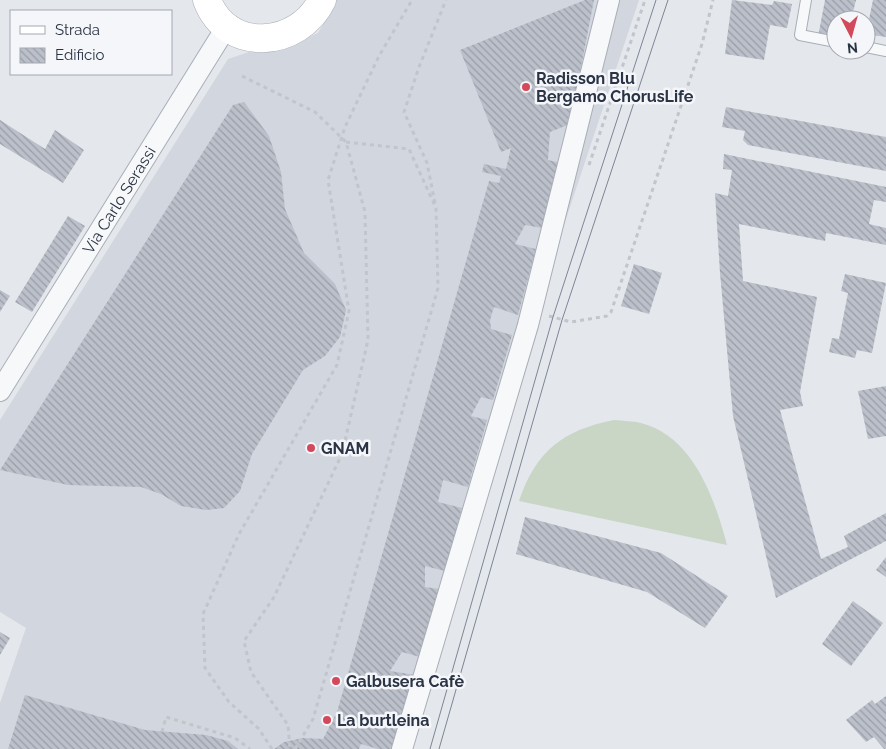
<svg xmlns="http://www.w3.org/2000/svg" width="886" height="749" font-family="Raleway,sans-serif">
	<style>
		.built { fill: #d2d6de }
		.grass { fill: #c9d6c5 }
		.building { fill: url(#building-back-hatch) }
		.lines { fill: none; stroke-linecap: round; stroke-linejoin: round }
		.lane-casing { stroke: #a9aeb7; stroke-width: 12 }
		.street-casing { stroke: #a9aeb7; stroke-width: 22 }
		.secondary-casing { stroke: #a9aeb7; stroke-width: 29 }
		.path { stroke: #c2c5cb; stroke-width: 3; stroke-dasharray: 4 4; stroke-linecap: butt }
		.lane { stroke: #f7f8fa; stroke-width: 10 }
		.street { stroke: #f7f8fa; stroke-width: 20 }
		.secondary { stroke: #fff; stroke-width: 28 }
		.tram { stroke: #7d8696; stroke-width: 1 }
		.poi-dot { fill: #d1495b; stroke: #f4f6f9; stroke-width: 2 }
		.labels { text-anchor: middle; stroke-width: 5; stroke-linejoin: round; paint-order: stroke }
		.poi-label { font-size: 16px; font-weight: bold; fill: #2b3445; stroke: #f4f6f9; text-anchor: start }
		.street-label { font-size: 16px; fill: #2b3445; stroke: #f4f6f9 }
	</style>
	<defs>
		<pattern id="building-back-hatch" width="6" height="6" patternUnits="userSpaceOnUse" patternTransform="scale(1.25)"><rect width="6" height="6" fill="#bbc0ca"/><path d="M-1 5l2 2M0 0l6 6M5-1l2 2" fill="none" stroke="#989da6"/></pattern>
	</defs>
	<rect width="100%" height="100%" fill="#e4e7ec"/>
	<path class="built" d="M334,0H639L564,225L410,749H0V703L26,628L0,612V420L228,59L252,51L283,47L318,33L333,7Z"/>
	<path class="grass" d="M614,420C623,421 633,421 641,423C693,436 715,499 727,545L519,501C536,451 563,430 614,420Z"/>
	<g class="building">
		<path d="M585,0H594L570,124L550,132L548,160L561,163L542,228L525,225L515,244L536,249L518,315L494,307L490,320L491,329L512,335L493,400L481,397L471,416L487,420L468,487L443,480L438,502L462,508L445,571L425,566V587L439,589L420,657L402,652L390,671L415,675L393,749H378L361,744L359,749H274L284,742L303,738L323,739L337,712L489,181L499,183L501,176L482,172L484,164L506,169L511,148L501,152L460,50Z"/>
		<path d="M732,0L772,5L774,1L792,4L787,28L770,25L764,60L725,54Z"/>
		<path d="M825,0H856L851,20H836V41L818,37Z"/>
		<path d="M873,0H886V37L866,34Z"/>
		<path d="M244,102L269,136L281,172L285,209L304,253L335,284L346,310L340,337L325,356L303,370L252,454L240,491L224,508L206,510L181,506L161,494L141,487L68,485L0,470L233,105Z"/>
		<path d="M726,107L886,137V171L748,145L743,140L745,131L722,127Z"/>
		<path d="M0,120L45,149L55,130L84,150L63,183L0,144Z"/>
		<path d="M724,154L886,187V202L874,200L869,224L886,228V245L826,233L825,241L739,224L743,281L817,297L800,392L803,406L780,410L821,559L848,547L844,536L886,513V541L776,598L733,416L720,273L715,193L728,196L732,170L723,169Z"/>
		<path d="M68,216L85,226L32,312L15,302Z"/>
		<path d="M634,264L662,273L649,314L621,306Z"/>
		<path d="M845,274L886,283L872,353L857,350L855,358L829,352L832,338L839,339L848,293L841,291Z"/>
		<path d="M0,290L10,296L0,312Z"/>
		<path d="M886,386V436L868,439L858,391Z"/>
		<path d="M525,517L661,553L728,596L705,628L647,592L516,554Z"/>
		<path d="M886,557V577L876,570Z"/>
		<path d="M853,601L883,623L851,666L822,644Z"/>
		<path d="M0,632L10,638L0,655Z"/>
		<path d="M25,695L145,730L206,735L228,741L238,749H8Z"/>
		<path d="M886,696V749H884L874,737L866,742L846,720L872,700L875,704Z"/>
	</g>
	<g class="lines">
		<defs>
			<g id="lane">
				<path d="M806,0L800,35L836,42"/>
				<path d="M866,47L886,51"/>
			</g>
			<g id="street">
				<path id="s1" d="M0,391L227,26"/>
				<path d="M402,749L528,325L609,0"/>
			</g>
			<path id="secondary" d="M207,0C227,54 299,48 322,0"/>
		</defs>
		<use href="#lane" class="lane-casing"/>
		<use href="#street" class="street-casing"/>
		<use href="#secondary" class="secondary-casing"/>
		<g class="path">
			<path d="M242,76L315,112L346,142L365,212L368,340L342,454L274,597L244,641L251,672L288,725L290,749"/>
			<path d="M589,165L645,0"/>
			<path d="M435,203L427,163L404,112L419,67L446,0"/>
			<path d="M549,316L571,322L607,316L611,312L702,44L713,0"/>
			<path d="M162,732L166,717L235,738L250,749"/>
			<path d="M272,749L259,729L229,702L205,668L203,614L239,534L337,365L349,311L328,180L345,127L379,56L412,0"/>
			<path d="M295,749L313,719L438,288L436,208L409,149L346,142"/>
		</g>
		<use href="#lane" class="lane"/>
		<use href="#street" class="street"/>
		<use href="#secondary" class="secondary"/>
		<g class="tram">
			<path d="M430,749L553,317L656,0"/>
			<path d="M439,749L562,320L668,0"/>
		</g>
	</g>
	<g class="poi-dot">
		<circle cx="526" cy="87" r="5"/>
		<circle cx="311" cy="448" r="5"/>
		<circle cx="336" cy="681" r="5"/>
		<circle cx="327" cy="720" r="5"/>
	</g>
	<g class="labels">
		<g class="poi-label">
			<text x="536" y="84">Radisson Blu<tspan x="536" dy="18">Bergamo ChorusLife</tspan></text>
			<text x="321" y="454">GNAM</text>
			<text x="346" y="687">Galbusera Cafè</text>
			<text x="337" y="726">La burtleina</text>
		</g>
		<g class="street-label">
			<text dy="6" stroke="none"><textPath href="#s1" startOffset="225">Via Carlo Serassi</textPath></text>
		</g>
	</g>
	<rect x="10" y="10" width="162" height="65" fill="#f4f6f9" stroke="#a4a8b1"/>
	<rect x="20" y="26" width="25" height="8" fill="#ffffff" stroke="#a4a8b1"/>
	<text x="55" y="35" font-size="15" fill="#2b3445">Strada</text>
	<rect x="20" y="48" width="25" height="15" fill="url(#building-back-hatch)" stroke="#a4a8b1"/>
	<text x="55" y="60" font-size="15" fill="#2b3445">Edificio</text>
	<g transform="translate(851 35) rotate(174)"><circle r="24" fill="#f4f6f9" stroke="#a4a8b1"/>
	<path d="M0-4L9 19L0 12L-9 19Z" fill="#d1495b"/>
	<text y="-8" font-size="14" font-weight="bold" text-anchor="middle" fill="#2b3445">N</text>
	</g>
</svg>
